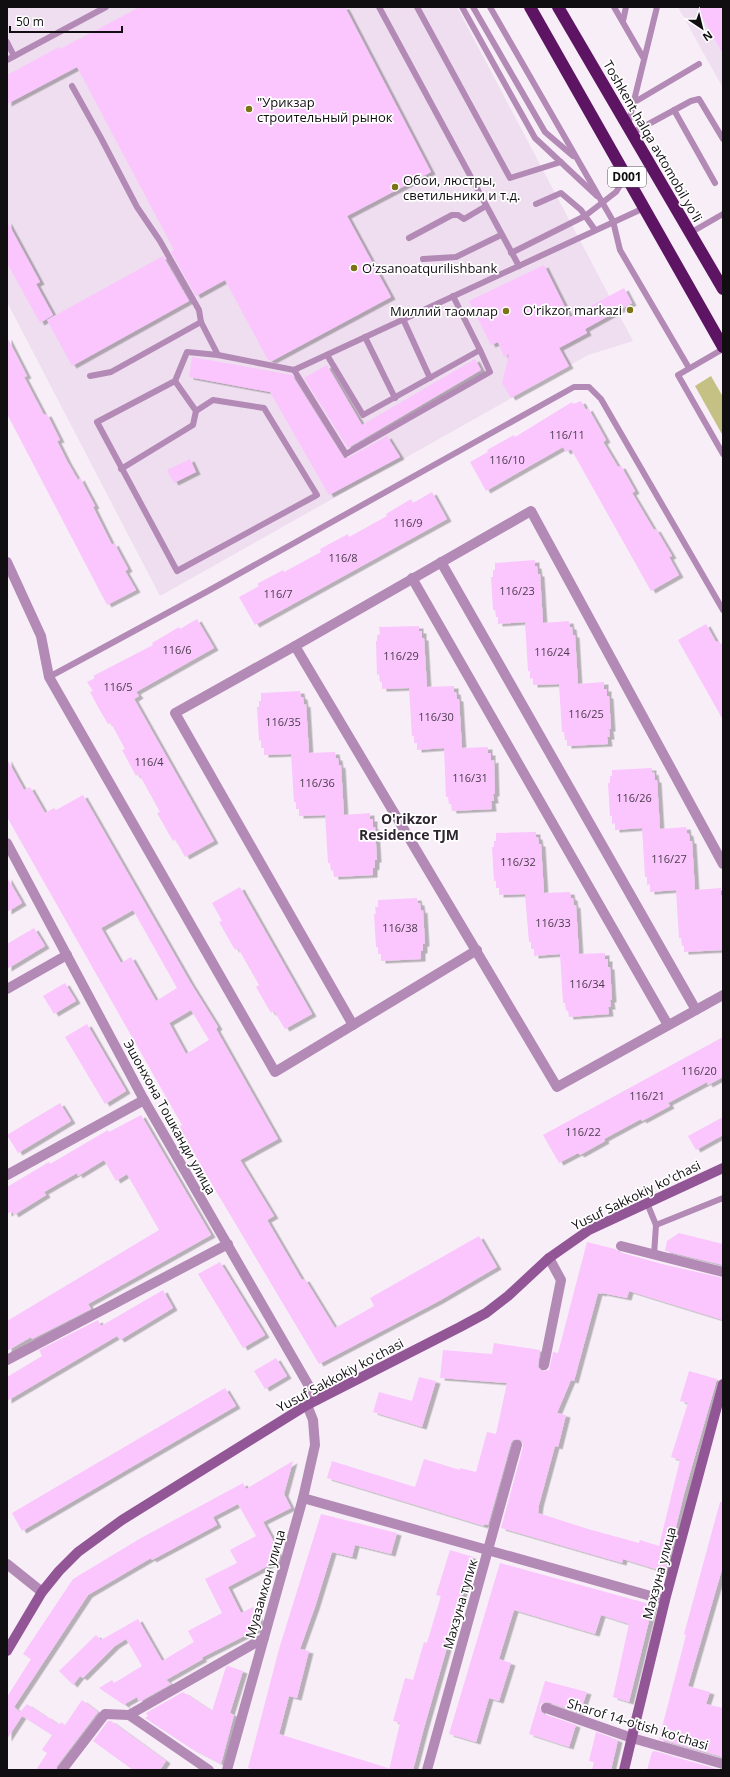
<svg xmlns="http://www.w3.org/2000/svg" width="730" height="1777" font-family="'Open Sans',sans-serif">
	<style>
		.built { fill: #eedeef }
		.green { fill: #c5c184 }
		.building { fill: #fac6fd; fill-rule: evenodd; filter: url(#shadow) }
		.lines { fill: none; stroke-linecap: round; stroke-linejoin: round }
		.lane { stroke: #b389b6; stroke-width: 6 }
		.street { stroke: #b389b6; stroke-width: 10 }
		.secondary { stroke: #925697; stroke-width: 10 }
		.highway { stroke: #5d1563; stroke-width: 12 }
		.poi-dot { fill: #7b7417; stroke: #fff; stroke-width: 1.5 }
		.labels { text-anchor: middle; stroke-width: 3.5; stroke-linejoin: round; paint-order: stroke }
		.number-label { font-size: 11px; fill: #4b3c4d }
		.shield { fill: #fff; stroke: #585659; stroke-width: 1 }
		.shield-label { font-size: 12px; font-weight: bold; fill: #110e12 }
		.poi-label { font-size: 13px; fill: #110e12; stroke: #fff; text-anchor: start }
		.street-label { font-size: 13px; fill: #110e12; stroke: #fff }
		.neighbourhood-label { font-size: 14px; font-weight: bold; fill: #2e272f; stroke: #fff }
	</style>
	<defs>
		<filter id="shadow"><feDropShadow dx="4.5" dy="2.5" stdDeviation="0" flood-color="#0004"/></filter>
	</defs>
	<rect width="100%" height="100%" fill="#f8eef8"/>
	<g class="built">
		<path d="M7,7H457L633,341L588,355L160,596L7,302Z"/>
		<path d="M678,7H723V89V88Z"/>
	</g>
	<path class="green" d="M711,376L723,397V436L695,386Z"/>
	<g class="building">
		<path d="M140,7H345L431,172L347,216L391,297L272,361L268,360L225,280L196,296L171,252L174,250L77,67L7,104V75L59,47L60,49Z"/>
		<path d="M696,7H723V54Z"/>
		<path d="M7,221L40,282L36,284L53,315L40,323L7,263Z"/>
		<path d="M163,256L189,301L72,366L47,320Z"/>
		<path d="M544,265L570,317L624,288L632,303L585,329L587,333L559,348L569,366L511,398L502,383L509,354L504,357L498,342L491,345L469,301Z"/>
		<path d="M7,337L27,376L24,377L44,415L47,414L60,440L57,441L67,461L78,480L80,478L95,506L93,507L112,545L114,543L128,569L125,571L136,590L107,605L7,414Z"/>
		<path d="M192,357L292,375L344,458H348L387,436L400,457L329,495L270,392L189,377Z"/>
		<path d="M475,359L481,370L348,448L304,378L327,365L362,425Z"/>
		<path d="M581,401L586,410L588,408L596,422L606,440L603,442L618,467L621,466L635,491L632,493L654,530L656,529L672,556L669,557L679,575L651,591L571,449L566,452L563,447L486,491L470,462L488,452L487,450L514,435L515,437L572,402L573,404Z"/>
		<path d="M190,459L196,472L174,483L167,470Z"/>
		<path d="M432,492L447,519L255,625L239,597L259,586L257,584L283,570L284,572L321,552L320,549L348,534L349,537L387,516L386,514L411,499L413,503Z"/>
		<path d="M535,560V566H537L538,574H540L543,623L569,621L570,627H572L573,635H575L578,684L604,682V689H607V696H609L611,729H609L610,737H607L608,744L567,746V740H565L564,732H562L559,684L533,685V678L530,679V671H528L525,622L498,624V617H496L495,610H493L491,577H493V570H495V563Z"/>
		<path d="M197,619L214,648L136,692L139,696L134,699L214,841L185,857L175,839L173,841L157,813L160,812L139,774L136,776L122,750L125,749L111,723L108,724L98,707L90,692L93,691L87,682L95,678L93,676L153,645L152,643L179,627L180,629Z"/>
		<path d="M706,624L716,642L719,641L723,648V720L678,640Z"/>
		<path d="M419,626V631H422V638H424L427,687L454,686V692H456L457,699H459L462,748L488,747V753H491V761L494,760L495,794H493L494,801H491L492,809L452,811L451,804H449L448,797H446L444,748L417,750V743H414V736H412L409,688L382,689V682H380L379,674L377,675L376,641H377V635L380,634L379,627Z"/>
		<path d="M300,691L301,697H303L304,705L306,704L309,753L335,752L336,758H338L339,766L341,765L344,815L370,813V819H373V827H375L377,860H375V867L373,868V875L334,877L333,870L331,871L330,863H328L325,815L299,816V809H296V802H294L291,754L264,755V748H261V740L259,741L257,707H259V701H261V693Z"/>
		<path d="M7,759L24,790L30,787L45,813L54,808L56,810L83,795L190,982L218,1027L216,1029L278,1139L240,1160L274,1216L267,1220L302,1280L305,1279L335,1328L374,1306L370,1298L479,1236L497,1267L439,1301L319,1364L207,1176L179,1127L182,1125L7,817ZM133,910L177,988L156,1001L131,957L121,963L101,928ZM191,1010L209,1040L186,1054L169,1023Z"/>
		<path d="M652,768V773L654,772L655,780H657L660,829L686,827L687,833L689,834L690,841H692L695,890L721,888V895H723V950L684,952V946H682L681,938H679L676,890L650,892V884L647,885V877H645L642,828L615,830V823L612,824V816H610L608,783H610V776H612V770Z"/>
		<path d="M536,832V837H538L539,844H541L544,893L570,892L571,898H573L574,906L576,905L579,954L605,953V959H608V967H610L612,1000H610L611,1007H608L609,1014L569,1017L568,1010L566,1011L565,1003H563L560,954L534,956V949H531V942H529L525,894L499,895V888H496V881H494L492,847H494V841H496V833Z"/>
		<path d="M7,877L22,903L7,912Z"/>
		<path d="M240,887L312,1014L285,1029L274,1011L271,1013L256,987L259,985L238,948L235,950L219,922L222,921L212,903Z"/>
		<path d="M417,898L418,903H420L421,911L423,910L425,944H423V951H421V959L381,961V954H378V947H376L374,914H376L375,907H378V900Z"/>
		<path d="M34,928L45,946L7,969V944Z"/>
		<path d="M65,983L76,1001L54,1014L43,996Z"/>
		<path d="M87,1024L126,1091L105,1104L65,1037Z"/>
		<path d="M723,1037V1077L708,1085L707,1082L668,1103L670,1106L642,1121L641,1119L604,1139L605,1141L580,1155L578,1153L559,1163L543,1135Z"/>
		<path d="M60,1103L71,1121L18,1153L7,1135Z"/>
		<path d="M141,1115L211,1235L88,1304L91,1309L32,1339L31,1337L7,1351V1321L159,1230L127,1174L116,1181L104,1160L78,1176L77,1173L44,1192L46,1195L14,1215L12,1211L7,1214V1187L49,1162L50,1164L108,1130L109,1132Z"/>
		<path d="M723,1117V1135L696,1150L688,1136Z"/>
		<path d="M679,1233L723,1244V1265L665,1251L667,1241Z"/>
		<path d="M587,1242L615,1249L619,1252L662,1264L723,1278V1320L629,1291L627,1298L602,1293V1294L598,1293L574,1381L571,1380L557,1413L566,1415L558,1447L555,1446L539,1505L538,1513L588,1529L639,1543L640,1540L659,1546L680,1460L671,1457L688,1403L680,1401L689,1371L717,1379L684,1494L665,1572L623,1559L622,1563L501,1528L523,1447L522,1441L518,1439L513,1440L511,1443L488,1525L484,1524V1526L327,1478L332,1461L415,1487L424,1459L460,1470V1468L476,1472L487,1432L496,1434L507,1383L440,1378L443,1350L492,1354L494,1343L540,1350L538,1367L542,1371L549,1370L553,1352L558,1353Z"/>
		<path d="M220,1262L265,1335L243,1348L198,1274Z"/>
		<path d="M163,1290L173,1308L120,1340L117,1336L7,1401V1377L42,1356L39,1350L98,1320L101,1326Z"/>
		<path d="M276,1358L287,1376L265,1389L254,1371Z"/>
		<path d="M419,1377L436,1381L422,1427L373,1412L379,1392L412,1401Z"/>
		<path d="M225,1388L236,1406L22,1531L12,1513Z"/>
		<path d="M293,1461L284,1494L291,1508L263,1522L274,1542L272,1543L280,1558L279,1560L228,1587L241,1613L253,1607L261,1623L260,1628L201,1658L203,1659L166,1680L171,1684L139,1702L137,1697L125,1704L126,1706L99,1688L112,1680L114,1683L142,1666L126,1639L115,1646L83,1678L80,1676L73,1685L59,1671L96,1635L101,1640L138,1619L162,1661L194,1642L188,1631L222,1613L205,1579L237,1563L230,1550L256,1536L238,1504L213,1517L217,1525L152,1560L151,1558L88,1595L14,1707L20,1712L27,1704L45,1716L44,1717L46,1716L59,1725L61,1722L65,1725L82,1700L98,1712L57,1766L56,1770H36L47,1753L42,1750L52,1735L22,1716L7,1739V1697L31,1659L23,1654L73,1579L141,1538L243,1483L246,1489Z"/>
		<path d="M720,1502H723V1566L688,1686L710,1692L706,1704L723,1708V1757L659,1739L686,1635L684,1634Z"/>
		<path d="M321,1514L397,1533L391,1554L355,1545L352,1557L332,1552L315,1607L300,1649L309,1651L297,1698L289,1696L279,1734L388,1768V1770H255L248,1768L279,1649Z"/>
		<path d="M450,1550L473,1557L424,1728L413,1770H389L400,1723L393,1721L405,1678L413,1680L424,1642L427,1643L435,1616L441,1596L436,1595Z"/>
		<path d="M500,1563L653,1605L629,1702L613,1697L629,1624L601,1615L595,1634L514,1610L499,1659L511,1663L499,1701L489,1698L476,1742L449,1734Z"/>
		<path d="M228,1666L243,1671L230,1713L234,1715L221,1764L192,1749L145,1718L148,1716L146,1713L183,1692L212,1711L226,1667Z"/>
		<path d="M545,1681L587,1692L580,1713L548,1702L542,1703L540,1706L541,1712L544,1714L576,1725L569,1747L529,1734Z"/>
		<path d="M108,1721H111L166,1761L160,1770H133L93,1741Z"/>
		<path d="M596,1732L618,1740L611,1770H592L594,1762L589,1761Z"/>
		<path d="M655,1751L720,1770H647L652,1752Z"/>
	</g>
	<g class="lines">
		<g class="lane">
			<path d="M379,7L519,266"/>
			<path d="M417,7L510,178L561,162"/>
			<path d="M462,7L535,138L597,196"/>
			<path d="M473,7L545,132L573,156"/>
			<path d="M490,7L602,202L613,221L620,250L689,368"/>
			<path d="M614,7L644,59"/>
			<path d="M623,21L626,7"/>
			<path d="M7,42L14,56"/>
			<path d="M7,60L106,7"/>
			<path d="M72,86L101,138L137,207L160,241L199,310L201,322L218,355"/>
			<path d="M633,103L699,64"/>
			<path d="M674,110L715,183"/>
			<path d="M628,125L657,7"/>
			<path d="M632,133L691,101L699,99L723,139"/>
			<path d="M536,204L561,193L581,210L595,230"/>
			<path d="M690,233L723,214"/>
			<path d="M409,238L452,215H458L464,219L486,206"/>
			<path d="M511,253L585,216L616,192L626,176"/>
			<path d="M423,259L456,257L501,235"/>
			<path d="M403,319L430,378"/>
			<path d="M365,337L395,398"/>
			<path d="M723,349L678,375L723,454"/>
			<path d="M327,355L363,415L480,350L453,296"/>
			<path d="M294,370L346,454L490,372L480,350"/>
			<path d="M90,376L111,372L201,322"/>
			<path d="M196,411L213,400L264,408L317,495L177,571L97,422L175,381L187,352L218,355L294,370L644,208"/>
			<path d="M121,469L193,425L196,411L175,381"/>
			<path d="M49,677L208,591L574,387H589L601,399L723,610"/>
			<path d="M647,1203L656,1225"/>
			<path d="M654,1255L656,1225L723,1198"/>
		</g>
		<g class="street">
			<path d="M7,562L41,636L49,677L275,1072L477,950"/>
			<path d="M441,562L696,1010"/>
			<path d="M412,578L668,1025"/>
			<path d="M295,646L175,713L353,1025"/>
			<path d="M7,843L144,1100L317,1400"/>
			<path d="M723,864L531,511L295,646L557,1087L723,995"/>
			<path d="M7,989L67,955"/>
			<path d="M7,1175L144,1100"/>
			<path d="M621,1246L723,1272"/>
			<path d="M7,1360L228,1244"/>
			<path d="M544,1365L561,1280L549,1258"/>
			<path d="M303,1498L665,1600"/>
			<path d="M7,1564L42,1592"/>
			<path d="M546,1708L632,1738L723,1764"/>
			<path d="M129,1715L209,1770"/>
			<path d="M62,1770L105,1714L129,1715L264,1638"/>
			<path d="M227,1770L303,1498L315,1445L313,1420L307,1405"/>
			<path d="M427,1770L517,1445"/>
		</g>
		<g class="secondary">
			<path d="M7,1651L42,1592L59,1571L78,1552L122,1520L307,1405L460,1327L486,1313L508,1296L549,1258L589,1230L723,1168"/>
			<path d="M624,1770L665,1600L723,1384"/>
		</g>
		<g class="highway">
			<path d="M530,7L723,347"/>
			<path d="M558,7L723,289"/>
		</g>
	</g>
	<g class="poi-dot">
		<circle cx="249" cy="109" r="4"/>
		<circle cx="395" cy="187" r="4"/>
		<circle cx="354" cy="268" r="4"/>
		<circle cx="630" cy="310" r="4"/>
		<circle cx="506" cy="311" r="4"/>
	</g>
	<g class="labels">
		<g class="number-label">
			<text x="567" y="439">116/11</text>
			<text x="507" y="464">116/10</text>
			<text x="408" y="527">116/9</text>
			<text x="343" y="562">116/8</text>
			<text x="517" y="595">116/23</text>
			<text x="278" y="598">116/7</text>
			<text x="177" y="654">116/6</text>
			<text x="552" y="656">116/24</text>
			<text x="401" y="660">116/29</text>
			<text x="118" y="691">116/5</text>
			<text x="586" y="718">116/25</text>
			<text x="436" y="721">116/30</text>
			<text x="283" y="726">116/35</text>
			<text x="149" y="766">116/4</text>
			<text x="470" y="782">116/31</text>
			<text x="317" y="787">116/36</text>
			<text x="634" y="802">116/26</text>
			<text x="669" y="863">116/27</text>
			<text x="518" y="866">116/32</text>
			<text x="553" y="927">116/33</text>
			<text x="400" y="932">116/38</text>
			<text x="587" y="988">116/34</text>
			<text x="699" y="1075">116/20</text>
			<text x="647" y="1100">116/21</text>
			<text x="583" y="1136">116/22</text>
		</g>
		<rect class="shield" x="608" y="167" width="38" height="20" rx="3"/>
		<g class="shield-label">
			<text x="627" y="181">D001</text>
		</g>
		<g class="poi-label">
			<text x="257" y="107">"Урикзар<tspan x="257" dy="15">строительный рынок</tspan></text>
			<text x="403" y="185">Обои, люстры,<tspan x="403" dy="15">светильники и т.д.</tspan></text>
			<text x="362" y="273">Oʻzsanoatqurilishbank</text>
			<text x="622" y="315" text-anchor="end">Oʻrikzor markazi</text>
			<text x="498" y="316" text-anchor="end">Миллий таомлар</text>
		</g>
		<g class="street-label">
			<text transform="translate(653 141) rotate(60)" y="5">Toshkent halqa avtomobil yo'li</text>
			<text transform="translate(170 1117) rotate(61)" y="5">Эшонхона Тошканди улица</text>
			<text transform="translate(636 1195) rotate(-26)" y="5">Yusuf Sakkokiy ko'chasi</text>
			<text transform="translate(340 1375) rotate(-28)" y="5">Yusuf Sakkokiy ko'chasi</text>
			<text transform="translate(659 1573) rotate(-75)" y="5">Махзуна улица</text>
			<text transform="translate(265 1584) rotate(-74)" y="5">Муазамхон улица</text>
			<text transform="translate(460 1604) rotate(-74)" y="5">Махзуна тупик</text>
			<text transform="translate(638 1724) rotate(17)" y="5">Sharof 14-o'tish ko'chasi</text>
		</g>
		<g class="neighbourhood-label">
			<text x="409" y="824">O'rikzor<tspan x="409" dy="16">Residence TJM</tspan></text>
		</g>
	</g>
	<rect width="730" height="1777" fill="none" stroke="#110e12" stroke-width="16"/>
	<g transform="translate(702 28) rotate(145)" stroke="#ffffff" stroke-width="3" paint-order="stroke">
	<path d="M0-3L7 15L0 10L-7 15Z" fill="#110e12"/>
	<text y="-6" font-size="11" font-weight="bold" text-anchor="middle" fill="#110e12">N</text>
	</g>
	<path d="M10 26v6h112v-6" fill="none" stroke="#110e12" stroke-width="2"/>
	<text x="16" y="26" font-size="12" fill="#110e12" stroke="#ffffff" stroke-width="3" paint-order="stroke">50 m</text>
</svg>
